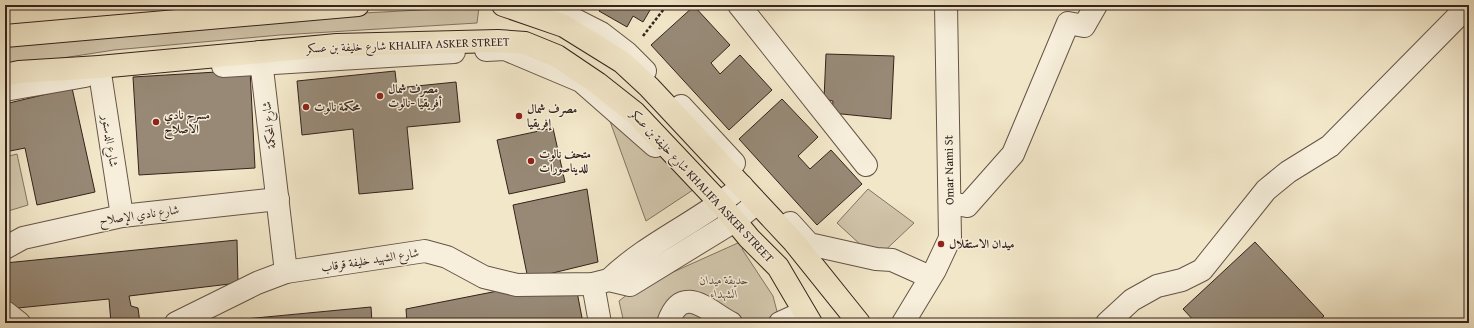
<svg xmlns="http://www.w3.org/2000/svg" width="1474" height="328" font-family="'Gentium Book Plus',Amiri,serif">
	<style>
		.green { fill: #d2c6ac; stroke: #837464 }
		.building { fill: #978976; stroke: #34231c }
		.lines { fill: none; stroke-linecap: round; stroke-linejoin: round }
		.minor-casing { stroke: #645447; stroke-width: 24 }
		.major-casing { stroke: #34231c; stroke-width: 24 }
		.path { stroke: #34231c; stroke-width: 2.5; stroke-dasharray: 3 2; stroke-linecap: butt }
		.minor { stroke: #f7efdc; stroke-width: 22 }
		.major { stroke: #f2e7c9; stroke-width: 22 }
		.poi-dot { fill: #8f2418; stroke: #f7efdc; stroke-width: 1.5 }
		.labels { text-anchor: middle; stroke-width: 3; stroke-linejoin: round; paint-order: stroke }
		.street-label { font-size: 12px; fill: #34231c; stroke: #f7efdc }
		.poi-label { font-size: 12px; font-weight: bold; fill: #34231c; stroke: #f7efdc; text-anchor: start }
		.park-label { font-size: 12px; font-style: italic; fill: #5c4c40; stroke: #f7efdc }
	</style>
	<rect width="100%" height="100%" fill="#f2e7c9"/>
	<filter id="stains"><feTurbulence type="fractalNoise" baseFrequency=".005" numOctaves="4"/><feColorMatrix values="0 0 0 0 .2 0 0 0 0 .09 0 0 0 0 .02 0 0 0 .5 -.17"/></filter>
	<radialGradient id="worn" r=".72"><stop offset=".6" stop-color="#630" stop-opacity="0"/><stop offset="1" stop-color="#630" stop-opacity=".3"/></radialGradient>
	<g class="green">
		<path d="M479,7L477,23L280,35L114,50L5,67V46L286,17Z"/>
		<path d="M607,113L702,184L646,221Z"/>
		<path d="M17,154L28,205L5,212V157Z"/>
		<path d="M868,189L914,223L876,259L837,223Z"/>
		<path d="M749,238L742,249L773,296L780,323H624L619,301L633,290Z"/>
	</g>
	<g class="building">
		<path d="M602,5H653L643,22L633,16L627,27L599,11Z"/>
		<path d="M694,6L730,45L711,63L720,74L740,55L772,90L729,130L651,45Z"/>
		<path d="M826,54L894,56L891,119L832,113L833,101L824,99Z"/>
		<path d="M250,70L255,168L139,175L133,77Z"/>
		<path d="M395,71L397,88L456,82L460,122L407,127L413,189L359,194L353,129L302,135L297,81Z"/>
		<path d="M72,88L95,192L37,205L25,148L5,152V104Z"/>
		<path d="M782,99L818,137L798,156L810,169L831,150L862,184L817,225L739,139Z"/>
		<path d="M553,128L565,182L509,194L497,140Z"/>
		<path d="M587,189L598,262L528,279L513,205Z"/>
		<path d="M237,240L238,283L129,296L131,306L138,308L140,323H111L109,299L7,309L5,263Z"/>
		<path d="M1255,242L1324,316L1317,323H1253L1250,320L1247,323H1196L1183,309Z"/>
		<path d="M574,276L583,323H407L406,309Z"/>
		<path d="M371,307L372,323H203Z"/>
	</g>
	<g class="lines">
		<defs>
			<g id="minor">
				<path d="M546,5L601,33L627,53L645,71"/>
				<path d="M739,5L866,165"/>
				<path d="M486,50L505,49L581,81L655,146"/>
				<path d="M260,52L286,272"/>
				<path d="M223,66L454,52"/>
				<path d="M99,67L122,216"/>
				<path d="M5,90L85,76"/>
				<path d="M681,106L734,163"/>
				<path d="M950,203L967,206L1013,154L1068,23L1084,26L1096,5"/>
				<path d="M790,223L809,244L876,259L892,260L930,277"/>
				<path d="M5,248L23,238L122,216L278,199"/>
				<path d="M609,280C648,242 701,221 742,186"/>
				<path d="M593,284L600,323"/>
				<path d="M5,312L19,323"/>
				<path d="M176,323L257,283L286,272L425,251L447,257L484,277L517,285L593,284L609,280L630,285L736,220L757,203"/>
				<path d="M668,323C682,282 708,311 731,323"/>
				<path d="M780,323L804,312"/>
				<path d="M903,323L935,270L950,238L946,5"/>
				<path d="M1107,323L1132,300L1157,286L1182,280L1202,270L1266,190L1288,172L1330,146L1469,5"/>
			</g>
			<g id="major">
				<path d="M503,5L564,26L622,62L649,87L794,242L859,323"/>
				<path d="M5,36L358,5"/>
				<path d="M5,75L19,72L99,67L337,45L498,41L525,43L557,56L597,83L635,113L721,204L749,238L778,267L811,323"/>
			</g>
		</defs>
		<use href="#minor" class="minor-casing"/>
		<use href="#major" class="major-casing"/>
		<path class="path" d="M643,36L667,5"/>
		<use href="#minor" class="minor"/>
		<use href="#major" class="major"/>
	</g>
	<g class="poi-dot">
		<circle cx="380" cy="96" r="4"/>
		<circle cx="306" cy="107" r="4"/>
		<circle cx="519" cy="116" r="4"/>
		<circle cx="156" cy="122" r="4"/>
		<circle cx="531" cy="161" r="4"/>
		<circle cx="941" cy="244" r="4"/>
	</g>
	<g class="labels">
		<g class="street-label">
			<text transform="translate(408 45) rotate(-2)" y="4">شارع خليفة بن عسكر KHALIFA ASKER STREET</text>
			<text transform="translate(269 125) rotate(-97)" y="4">شارع المحكمة</text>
			<text transform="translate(110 141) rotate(81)" y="4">شارع الدستور</text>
			<text transform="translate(949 170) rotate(-91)" y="4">Omar Nami St</text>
			<text transform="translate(702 186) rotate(47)" y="4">شارع خليفة بن عسكر KHALIFA ASKER STREET</text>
			<text transform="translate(139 215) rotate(-8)" y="4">شارع نادي الإصلاح</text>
			<text transform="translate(370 260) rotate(-9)" y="4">شارع الشهيد خليفة قرقاب</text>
		</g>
		<g class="poi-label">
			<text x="388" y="93">مصرف شمال<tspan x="388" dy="14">أفريقيا -نالوت</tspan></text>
			<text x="314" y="111">محكمة نالوت</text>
			<text x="527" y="113">مصرف شمال<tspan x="527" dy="14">إفريقيا</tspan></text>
			<text x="164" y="119">مسرح نادي<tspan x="164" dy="14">الاصلاح</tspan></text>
			<text x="539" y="158">متحف نالوت<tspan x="539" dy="14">للديناصورات</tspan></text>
			<text x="949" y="248">ميدان الاستقلال</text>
		</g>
		<g class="park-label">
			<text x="724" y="284">حديقة ميدان<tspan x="724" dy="14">الشهداء</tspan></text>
		</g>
	</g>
	<rect width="1474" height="328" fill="none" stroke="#f2e7c9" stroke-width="20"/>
	<rect x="6" y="6" width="1462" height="316" fill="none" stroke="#34231c" stroke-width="2"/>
	<rect x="10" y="10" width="1454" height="308" fill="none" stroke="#34231c"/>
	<rect width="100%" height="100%" filter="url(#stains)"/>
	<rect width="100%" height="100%" fill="url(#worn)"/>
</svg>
